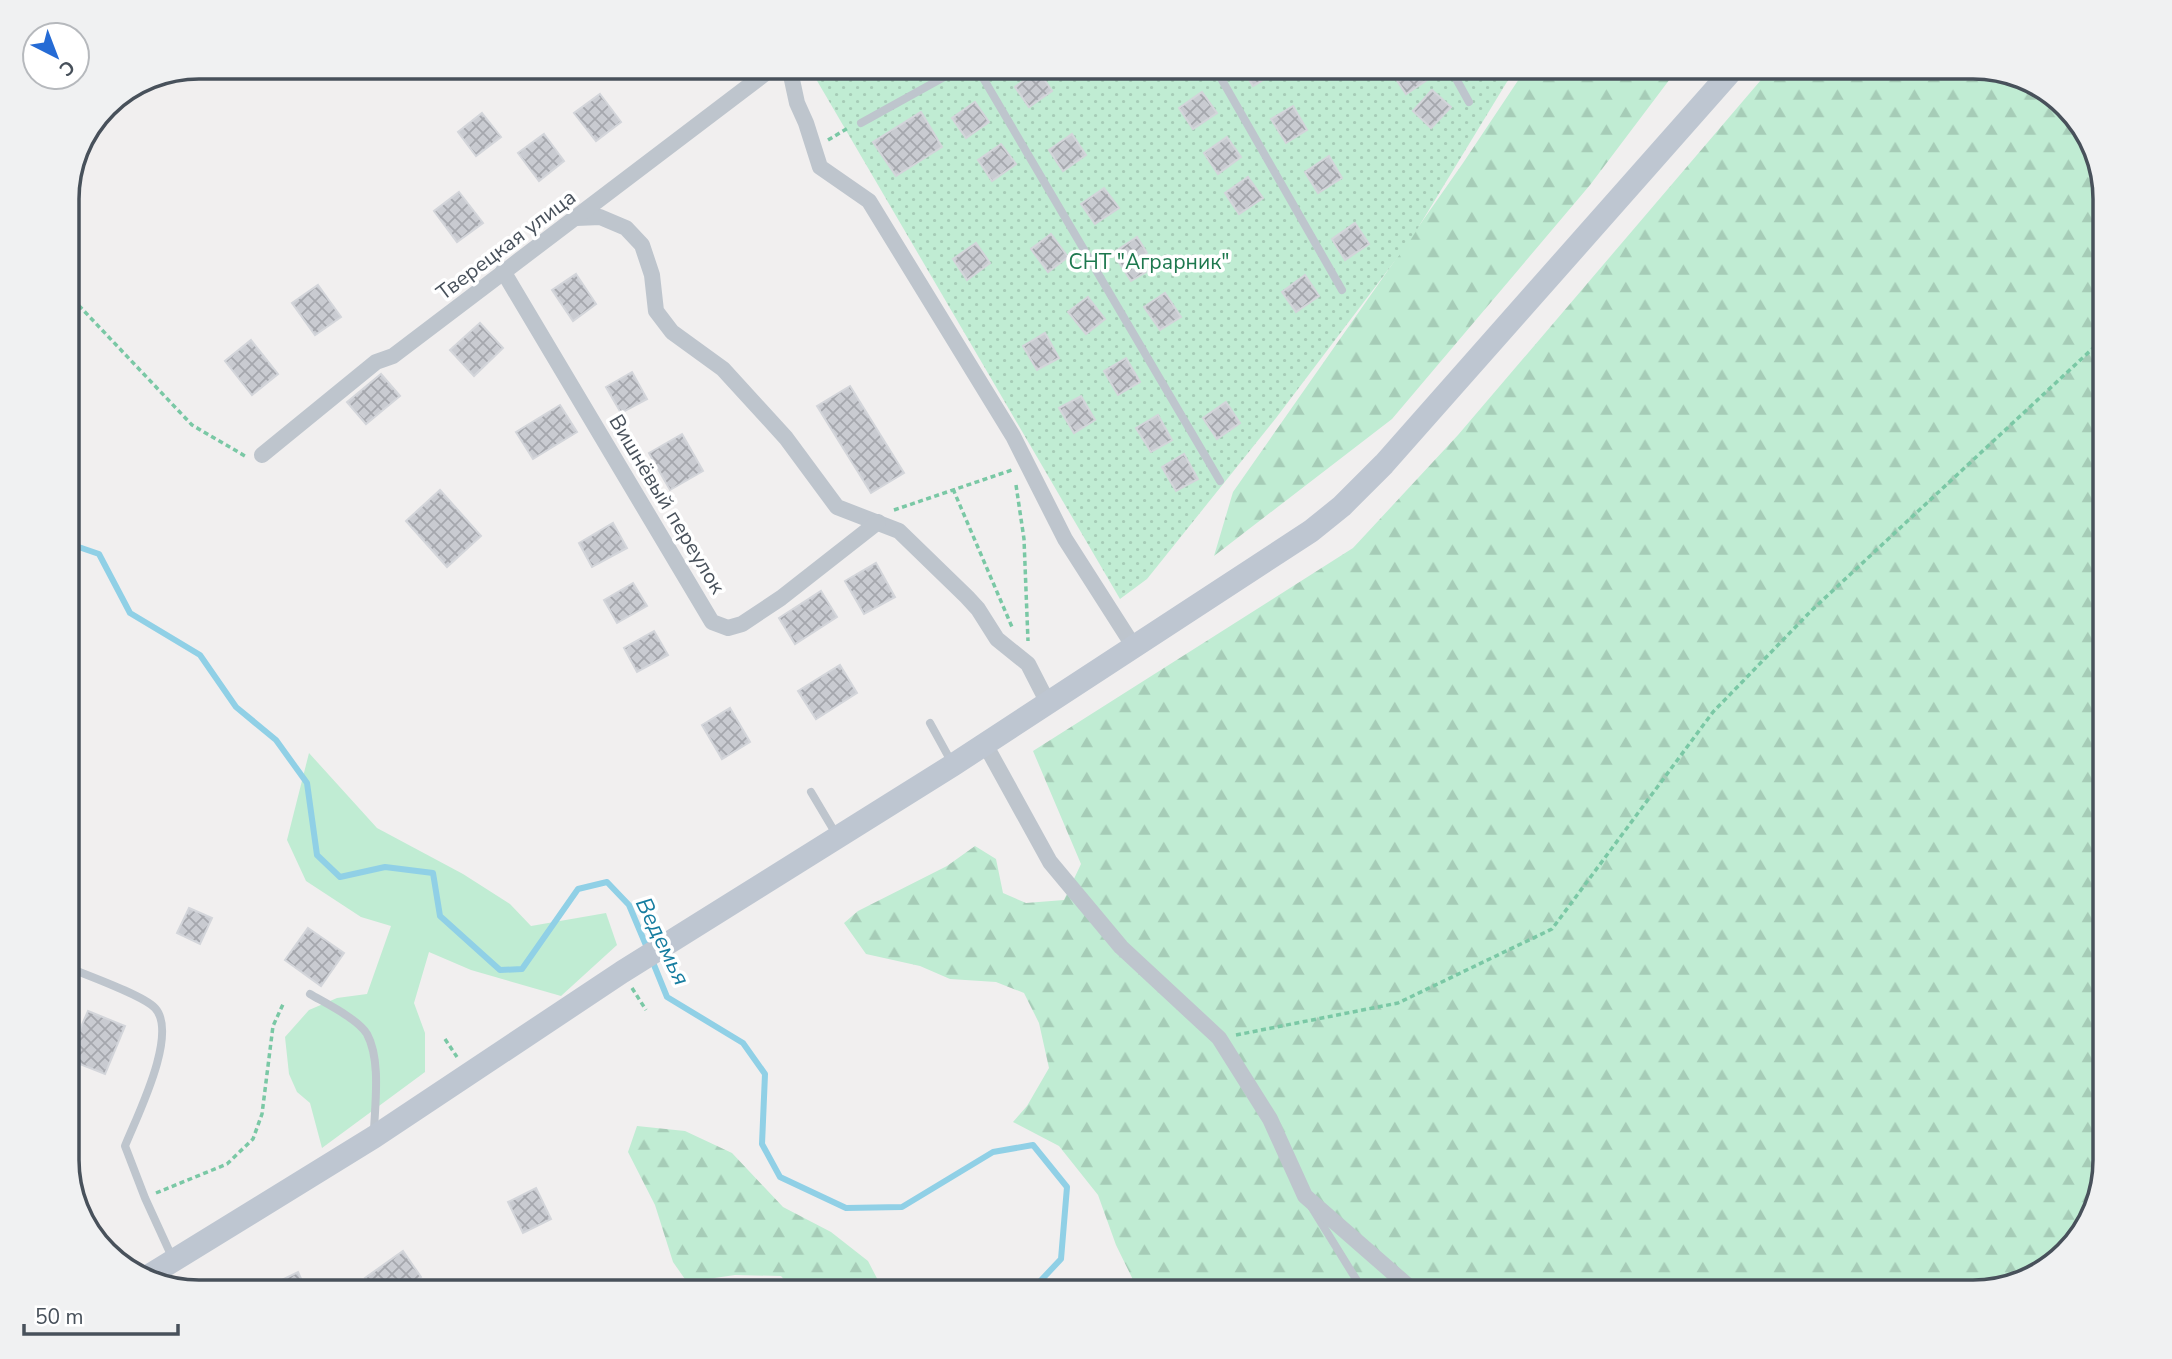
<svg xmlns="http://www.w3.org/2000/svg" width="2172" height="1359" font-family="'Nunito Sans',sans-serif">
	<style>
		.grass { fill: #c0ecd3 }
		.forest { fill: url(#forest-firs) }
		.park { fill: url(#park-dots) }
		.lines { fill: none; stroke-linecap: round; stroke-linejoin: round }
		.stream { stroke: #90d0e6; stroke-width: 6 }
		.building { fill: url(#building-cross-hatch); stroke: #d3d5da; stroke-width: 2 }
		.path { stroke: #7ac8a5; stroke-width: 3.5; stroke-dasharray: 5 3.5; stroke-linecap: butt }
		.service { stroke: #bec5cd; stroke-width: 8 }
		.minor { stroke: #bec5cd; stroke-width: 16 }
		.secondary { stroke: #bec6d1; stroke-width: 23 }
		.labels { text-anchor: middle; stroke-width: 7; stroke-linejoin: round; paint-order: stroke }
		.street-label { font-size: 21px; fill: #48515b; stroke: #fff }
		.park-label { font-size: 21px; fill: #1d784e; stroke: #fff }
		.water-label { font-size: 23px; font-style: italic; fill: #167da0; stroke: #fff }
		.rim { fill: none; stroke: #48515b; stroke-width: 3.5 }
	</style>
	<defs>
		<pattern id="forest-firs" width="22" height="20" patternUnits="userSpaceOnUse" patternTransform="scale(1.75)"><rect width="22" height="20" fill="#c0ecd3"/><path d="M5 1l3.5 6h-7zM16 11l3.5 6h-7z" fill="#a6ccb7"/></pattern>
		<pattern id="park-dots" width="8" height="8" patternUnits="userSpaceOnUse" patternTransform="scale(1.75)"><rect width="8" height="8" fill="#c0ecd3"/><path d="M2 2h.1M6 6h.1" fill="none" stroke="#a6ccb7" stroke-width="1.8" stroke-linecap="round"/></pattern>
		<pattern id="building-cross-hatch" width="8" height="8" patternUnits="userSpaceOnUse" patternTransform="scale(1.75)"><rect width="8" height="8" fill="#c9cbd1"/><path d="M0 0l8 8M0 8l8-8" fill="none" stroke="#a5a7ad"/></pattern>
	</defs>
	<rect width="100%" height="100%" fill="#f1efef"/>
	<path class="grass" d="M309,753L377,828L463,874L510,904L531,926L606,913L617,945L561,996L471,970L429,952L414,1003L425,1033V1072L322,1148L310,1103L297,1092L289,1074L285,1037L309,1010L337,998L367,994L391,926L361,917L306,881L287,840Z"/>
	<g class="forest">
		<path d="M1527,67H1679L1590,185L1392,419L1214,556L1233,492L1463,163Z"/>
		<path d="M1772,67H1973L2040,84L2088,132L2105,191V1160L2088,1227L2040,1275L1973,1292H1139L1116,1245L1098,1195L1059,1146L1013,1122L1027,1106L1049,1068L1039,1023L1024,993L996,982L950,979L920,966L866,954L844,923L858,911L947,866L975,846L996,859L1003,893L1026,903L1064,900L1081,864L1033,751L1353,548L1458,435Z"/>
		<path d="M637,1126L685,1131L732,1153L783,1207L831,1232L868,1261L884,1292H795L781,1276L735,1275L687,1282L673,1262L655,1205L628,1152Z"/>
	</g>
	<path class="park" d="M809,67H1516L1410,241L1276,418L1147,579L1120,599Z"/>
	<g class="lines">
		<g class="stream">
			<path d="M67,543L99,554L130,613L200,655L236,707L276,740L307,783L317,855L340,877L385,867L433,873L440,916L500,970L522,969L578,889L607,882L629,905L648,950"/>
			<path d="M652,960L667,997L743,1043L765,1074L762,1144L780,1177L846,1208L902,1207L993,1152L1033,1145L1067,1187L1061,1259L1030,1292"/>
		</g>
	</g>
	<g class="building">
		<path d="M890,66H917L900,79Z"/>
		<path d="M1241,66H1271L1274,73L1253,86Z"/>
		<path d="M1402,66H1422L1430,78L1406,94L1392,73Z"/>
		<path d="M1038,70L1052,91L1029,107L1015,87Z"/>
		<path d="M1432,90L1451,107L1431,128L1413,111Z"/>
		<path d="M1202,92L1217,113L1193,129L1179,108Z"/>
		<path d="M600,94L621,122L596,141L574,113Z"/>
		<path d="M975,102L989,122L966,138L952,118Z"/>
		<path d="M1293,106L1307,130L1286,143L1271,119Z"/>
		<path d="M921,112L942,147L896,176L873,142Z"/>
		<path d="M482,113L501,137L476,156L458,132Z"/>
		<path d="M544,134L564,161L539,181L518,153Z"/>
		<path d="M1072,134L1086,155L1063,171L1049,150Z"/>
		<path d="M1227,137L1241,157L1218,174L1204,153Z"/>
		<path d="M1001,144L1016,164L992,181L978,160Z"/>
		<path d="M1329,156L1342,178L1318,193L1305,172Z"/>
		<path d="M1248,177L1263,198L1239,214L1225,193Z"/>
		<path d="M1104,188L1119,208L1095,224L1081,204Z"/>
		<path d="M459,192L483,223L457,242L434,211Z"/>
		<path d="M1355,223L1369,244L1345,260L1332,239Z"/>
		<path d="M1051,234L1068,257L1048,272L1031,249Z"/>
		<path d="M1137,237L1147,253L1137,259L1146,272L1131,281L1113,253Z"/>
		<path d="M976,243L990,263L967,280L953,259Z"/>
		<path d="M576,274L596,304L573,321L552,290Z"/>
		<path d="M1305,275L1319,296L1296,312L1282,292Z"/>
		<path d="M318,285L341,317L315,335L292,303Z"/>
		<path d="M1165,293L1181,317L1160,330L1144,307Z"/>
		<path d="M1088,297L1105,319L1086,334L1068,312Z"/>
		<path d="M480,323L503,348L474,376L450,350Z"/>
		<path d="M1045,333L1059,358L1037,370L1023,346Z"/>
		<path d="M251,340L278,374L252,395L225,361Z"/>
		<path d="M1126,358L1140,382L1118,395L1104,371Z"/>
		<path d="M632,372L647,399L621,413L606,387Z"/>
		<path d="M381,374L400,396L366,424L347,402Z"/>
		<path d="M850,386L904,473L871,493L817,406Z"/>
		<path d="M1081,396L1095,420L1074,433L1059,408Z"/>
		<path d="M1226,402L1240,423L1217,439L1203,418Z"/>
		<path d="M560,405L577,432L533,459L516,432Z"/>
		<path d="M1158,415L1172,440L1151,452L1136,428Z"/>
		<path d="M682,434L703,471L670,490L649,453Z"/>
		<path d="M1184,454L1198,479L1176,491L1162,467Z"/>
		<path d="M440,490L481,536L447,567L406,521Z"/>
		<path d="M613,523L627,548L592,567L579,543Z"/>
		<path d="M876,563L895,597L864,614L845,581Z"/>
		<path d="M633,583L647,606L617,623L604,600Z"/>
		<path d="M821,591L837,617L795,644L779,618Z"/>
		<path d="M654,631L668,655L637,672L624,648Z"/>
		<path d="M840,665L857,693L816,719L798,691Z"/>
		<path d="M730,708L750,742L722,759L702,725Z"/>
		<path d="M189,908L212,918L200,944L177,933Z"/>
		<path d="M308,928L344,953L321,986L285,960Z"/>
		<path d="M88,1011L125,1026L105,1074L67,1059Z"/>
		<path d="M536,1188L551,1219L523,1233L508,1202Z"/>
		<path d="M403,1251L421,1277L399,1292H375L365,1278Z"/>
		<path d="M298,1272L306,1290L301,1292H260L259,1291Z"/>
	</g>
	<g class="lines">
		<g class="path">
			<path d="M828,140L848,128"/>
			<path d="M67,293L192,425L245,456"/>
			<path d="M1016,485L1024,539L1028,641"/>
			<path d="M953,489L1012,627"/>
			<path d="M894,510L1012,470"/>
			<path d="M632,988L646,1010"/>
			<path d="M1236,1035L1398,1003L1552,929L1713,712L1812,610L2105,337"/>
			<path d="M445,1039L457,1057"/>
			<path d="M156,1193L227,1164L253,1139L262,1114L273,1026L284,1002"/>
		</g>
		<g class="service">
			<path d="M976,66L1220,481"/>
			<path d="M1214,66L1342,290"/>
			<path d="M1449,66L1469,102"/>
			<path d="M861,123L964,66"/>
			<path d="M930,723L952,763"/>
			<path d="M811,792L836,834"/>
			<path d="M67,967C86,975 143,995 155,1008C179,1034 136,1118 125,1146L145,1198L172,1257"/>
			<path d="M310,994C325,1003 358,1019 367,1034C381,1060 375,1103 374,1131"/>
			<path d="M1312,1208L1364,1292"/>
		</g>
		<g class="minor">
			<path d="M789,66L797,103L806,123L820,167L869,201L1013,436L1065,539L1134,647"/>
			<path d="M576,218L600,217L626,228L642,245L652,275L656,311L672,332L723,369L786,438L837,507L899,531L967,597L978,609L997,639L1028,664L1048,703"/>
			<path d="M503,271L712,622L728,628L742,624L781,598L878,522"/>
			<path d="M262,455L376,362L393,356L775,66"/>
			<path d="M985,744L1050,862L1121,947L1219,1038L1270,1119L1305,1196L1415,1292"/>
		</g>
		<path class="secondary" d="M145,1278L374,1137L622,972L953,765L1311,531L1342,506L1384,464L1736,66"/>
	</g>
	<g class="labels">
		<g class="street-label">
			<text transform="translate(506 245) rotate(-37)" y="7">Тверецкая улица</text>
			<text transform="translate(667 504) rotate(59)" y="7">Вишнёвый переулок</text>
		</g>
		<g class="park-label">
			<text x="1149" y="269">СНТ "Аграрник"</text>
		</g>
		<g class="water-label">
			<text transform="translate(663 941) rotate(64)" y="8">Ведемья</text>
		</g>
	</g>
	<path d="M0 0H2172V1359H0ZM199 79H1973A120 120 0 0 1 2093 199V1160A120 120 0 0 1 1973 1280H199A120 120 0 0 1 79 1160V199A120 120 0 0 1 199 79Z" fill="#f0f1f2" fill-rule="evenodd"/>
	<path class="rim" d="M199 79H1973A120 120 0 0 1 2093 199V1160A120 120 0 0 1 1973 1280H199A120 120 0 0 1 79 1160V199A120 120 0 0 1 199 79Z"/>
	<g transform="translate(56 56) rotate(138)"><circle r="33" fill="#ffffff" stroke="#b6b9bd" stroke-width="2"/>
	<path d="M0-5L12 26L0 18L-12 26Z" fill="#256bd5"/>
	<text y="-10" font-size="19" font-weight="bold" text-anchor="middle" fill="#48515b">С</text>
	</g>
	<path d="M24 1324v10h154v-10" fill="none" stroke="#48515b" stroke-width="3.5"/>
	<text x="35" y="1324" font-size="21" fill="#48515b" stroke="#ffffff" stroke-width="5" paint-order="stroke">50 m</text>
</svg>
